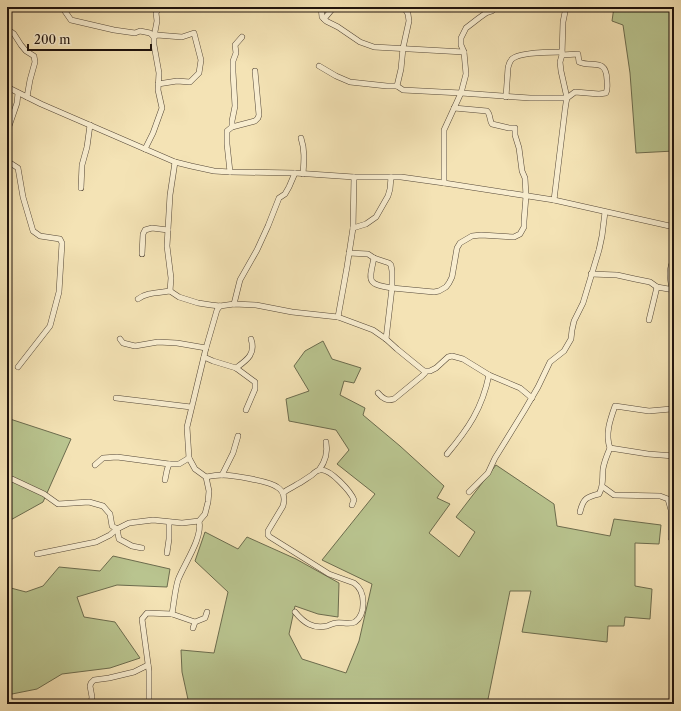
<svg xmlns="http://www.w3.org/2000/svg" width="681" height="711" font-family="'Libre Caslon Text',serif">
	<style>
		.green { fill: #b9c48f; stroke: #6c6c4e }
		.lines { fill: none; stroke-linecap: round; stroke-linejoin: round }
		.minor-casing { stroke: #544737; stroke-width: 6 }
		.minor { stroke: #f8edcf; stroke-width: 5 }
	</style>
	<rect width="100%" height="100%" fill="#f4e3b5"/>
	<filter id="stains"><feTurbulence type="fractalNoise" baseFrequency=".005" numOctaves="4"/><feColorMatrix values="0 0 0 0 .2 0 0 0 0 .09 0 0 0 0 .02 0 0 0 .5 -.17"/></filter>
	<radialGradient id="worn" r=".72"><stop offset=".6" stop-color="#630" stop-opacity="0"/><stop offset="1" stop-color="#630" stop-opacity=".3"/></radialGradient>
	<g class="green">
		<path d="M614,7H674V151L636,153L630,73L623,25L612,21Z"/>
		<path d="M323,341L332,359L361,368L354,383L344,381L340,395L365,408L363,415L400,446L444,486L437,498L450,504L429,533L459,557L475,532L456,517L496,465L554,504L557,526L610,536L614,519L661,525L659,544L635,543V586L652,589L650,619L625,617L624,626H608L607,642L522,632L531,591H510L487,704H189L182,672L181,650L214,653L228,592L195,561L205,532L238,549L247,537L296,559L339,583L338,617L318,614L295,606L289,634L302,659L346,673L359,641L372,584L322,560L375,494L337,464L349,450L336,430L289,421L286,399L309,391L294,366L305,351Z"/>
		<path d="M7,418L71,439L43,502L7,522Z"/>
		<path d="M113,556L170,569L167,587L117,585L77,597L84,617L115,622L140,658L110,668L62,674L37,689L7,695V587L26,592L43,586L59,567L100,571Z"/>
	</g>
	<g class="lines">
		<defs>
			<g id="minor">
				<path d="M62,7L71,20L114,30L135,33L140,31L150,33L154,37L157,21L156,13L159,7"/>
				<path d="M321,7L322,17L326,21L338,27L360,42L374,47L464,52"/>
				<path d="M404,7L408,14L409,21L403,48L401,69L397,86L403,90L461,93L530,98H567L575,92L599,94L606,93C608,89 607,85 607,80C606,57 592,68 579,62L578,54L562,55"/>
				<path d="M324,19L334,7"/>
				<path d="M7,29L14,34L21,45L26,51L34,56L35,62L30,80L27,97"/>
				<path d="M319,66L336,76L350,82L387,86H397"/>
				<path d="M7,87L41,104L175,162L191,166L214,171L230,172L295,173L354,177H401L444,183L554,200L674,227"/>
				<path d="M506,97L508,68C509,64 509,62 512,59C520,52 550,52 562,52"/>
				<path d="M232,127V121L235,106L233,72V61L236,53L235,45L242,37"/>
				<path d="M7,132L17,103L18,93"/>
				<path d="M301,138C305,150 304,161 303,174"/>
				<path d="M145,149L153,133L162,108L158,90L159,73L154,45V37L157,35L182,37L194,33L201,60L199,73L190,82L177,81L158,84"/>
				<path d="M7,161L18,168L23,197L33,231L40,236L60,239L62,243L59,292L50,326L18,367"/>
				<path d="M230,172L227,144V131L232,127L255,121L258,118L259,115L255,71"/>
				<path d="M673,177H674"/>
				<path d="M444,183V130L461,93L466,74L464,52L461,45V38L466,28L479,18L486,13L492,11L496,7"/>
				<path d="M81,188L82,165L87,147L90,125"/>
				<path d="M554,200L565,110L566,103L567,98L561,71L560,62L562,55L563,22L566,7"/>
				<path d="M353,228L366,224L376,217L388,196L390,189L391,177"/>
				<path d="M349,253L368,254L374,258L389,263L391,265L392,271V288L386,339"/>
				<path d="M142,254L143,234L145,230L152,228L168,230"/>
				<path d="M374,258C369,281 366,284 392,288"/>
				<path d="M591,274L617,275L635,279L650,282L657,287L674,290"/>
				<path d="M392,288L434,292L439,291L446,287L449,283L452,277L457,248L460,243L472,236L481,235L514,237L520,234L524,227V221L526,196L525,178L522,171L519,148L515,135V128H509L492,124C489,120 491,115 487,111L454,108"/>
				<path d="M672,290C670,276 668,272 674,258"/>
				<path d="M170,291L171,278L167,246L170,195L175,162"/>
				<path d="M138,299C147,292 159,293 170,291L179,297L198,303L211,305L220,306L234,304L256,305L292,312L338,317L373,330L386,339L397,349L424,371H430L436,368L448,357L452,356L463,359L489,375L520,388L532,398"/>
				<path d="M234,304L240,280L257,250L268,226L279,198L285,194L289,187L295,173"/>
				<path d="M338,317L347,267L353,228L354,177"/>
				<path d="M649,320L657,287"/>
				<path d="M120,339L123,343L135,346L158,342L177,343L206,348"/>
				<path d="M204,357L213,361L236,368L255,382V389L246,410"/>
				<path d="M236,368C247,360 256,354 251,339"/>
				<path d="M378,393C383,399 387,401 394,399L422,376L425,373L424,371"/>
				<path d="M116,398L191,407"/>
				<path d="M610,448C605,434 610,420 615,406L649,411L671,409L674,408"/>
				<path d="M447,454C468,429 482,409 489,375"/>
				<path d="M95,465L103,458L117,457L169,464"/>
				<path d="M319,470C325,462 328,452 326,442"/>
				<path d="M222,475L233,453L238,436"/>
				<path d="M206,477C211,476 217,475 222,475C232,475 269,481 277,487C284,491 285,499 283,506L268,531V535L270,537L310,562L329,574L354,583C366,591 366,614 355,622C350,625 342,622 336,623C333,623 330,625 327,626C313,629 304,623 295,612"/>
				<path d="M12,479L44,494L58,504L89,502L103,506L110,514L112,526L117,529L119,539L132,546L142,548"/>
				<path d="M165,480L167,470L169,464H179L189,458"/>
				<path d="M603,487L614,495L660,496L668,499L671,510V538L674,543"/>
				<path d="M469,492L488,473L495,458L524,411L538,387L550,362L564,351L571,339L572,330L574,321L583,303L599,250L602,236L605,212"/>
				<path d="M283,493C289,488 290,489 296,485C302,482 307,478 312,475C314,473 317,470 320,470C330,468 351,492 354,500L352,505"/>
				<path d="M580,512C583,499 586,497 599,494C604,485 602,479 603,469C604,462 607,455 610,448L648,454L674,456"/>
				<path d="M167,553L169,539V522"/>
				<path d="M37,554L96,542L110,535L117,529L129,523L153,520L182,523L199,521L205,514L208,502L209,491L206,477L195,469L189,458L187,427L206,348L217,310L220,306"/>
				<path d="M172,614C174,602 175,590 178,580C184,564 203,538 199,521"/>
				<path d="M193,628L195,622"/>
				<path d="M91,704L92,697L90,686L91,683L94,680L109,678L134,672L148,665"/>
				<path d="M149,704V671L142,619L147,613L172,614L195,622L205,618L207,612"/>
			</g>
		</defs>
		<use href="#minor" class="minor-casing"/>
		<use href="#minor" class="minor"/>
	</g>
	<rect width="681" height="711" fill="none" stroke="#f4e3b5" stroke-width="24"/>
	<rect x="8" y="8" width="665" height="695" fill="none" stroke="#1f130d" stroke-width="2"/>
	<rect x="12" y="12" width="657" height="687" fill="none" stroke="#1f130d"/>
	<path d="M28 44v6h123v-6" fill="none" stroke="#1f130d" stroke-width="2"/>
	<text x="34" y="44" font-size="12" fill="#1f130d" stroke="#f8edcf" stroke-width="3" paint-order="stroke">200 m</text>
	<rect width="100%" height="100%" filter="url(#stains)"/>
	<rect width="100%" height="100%" fill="url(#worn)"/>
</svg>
